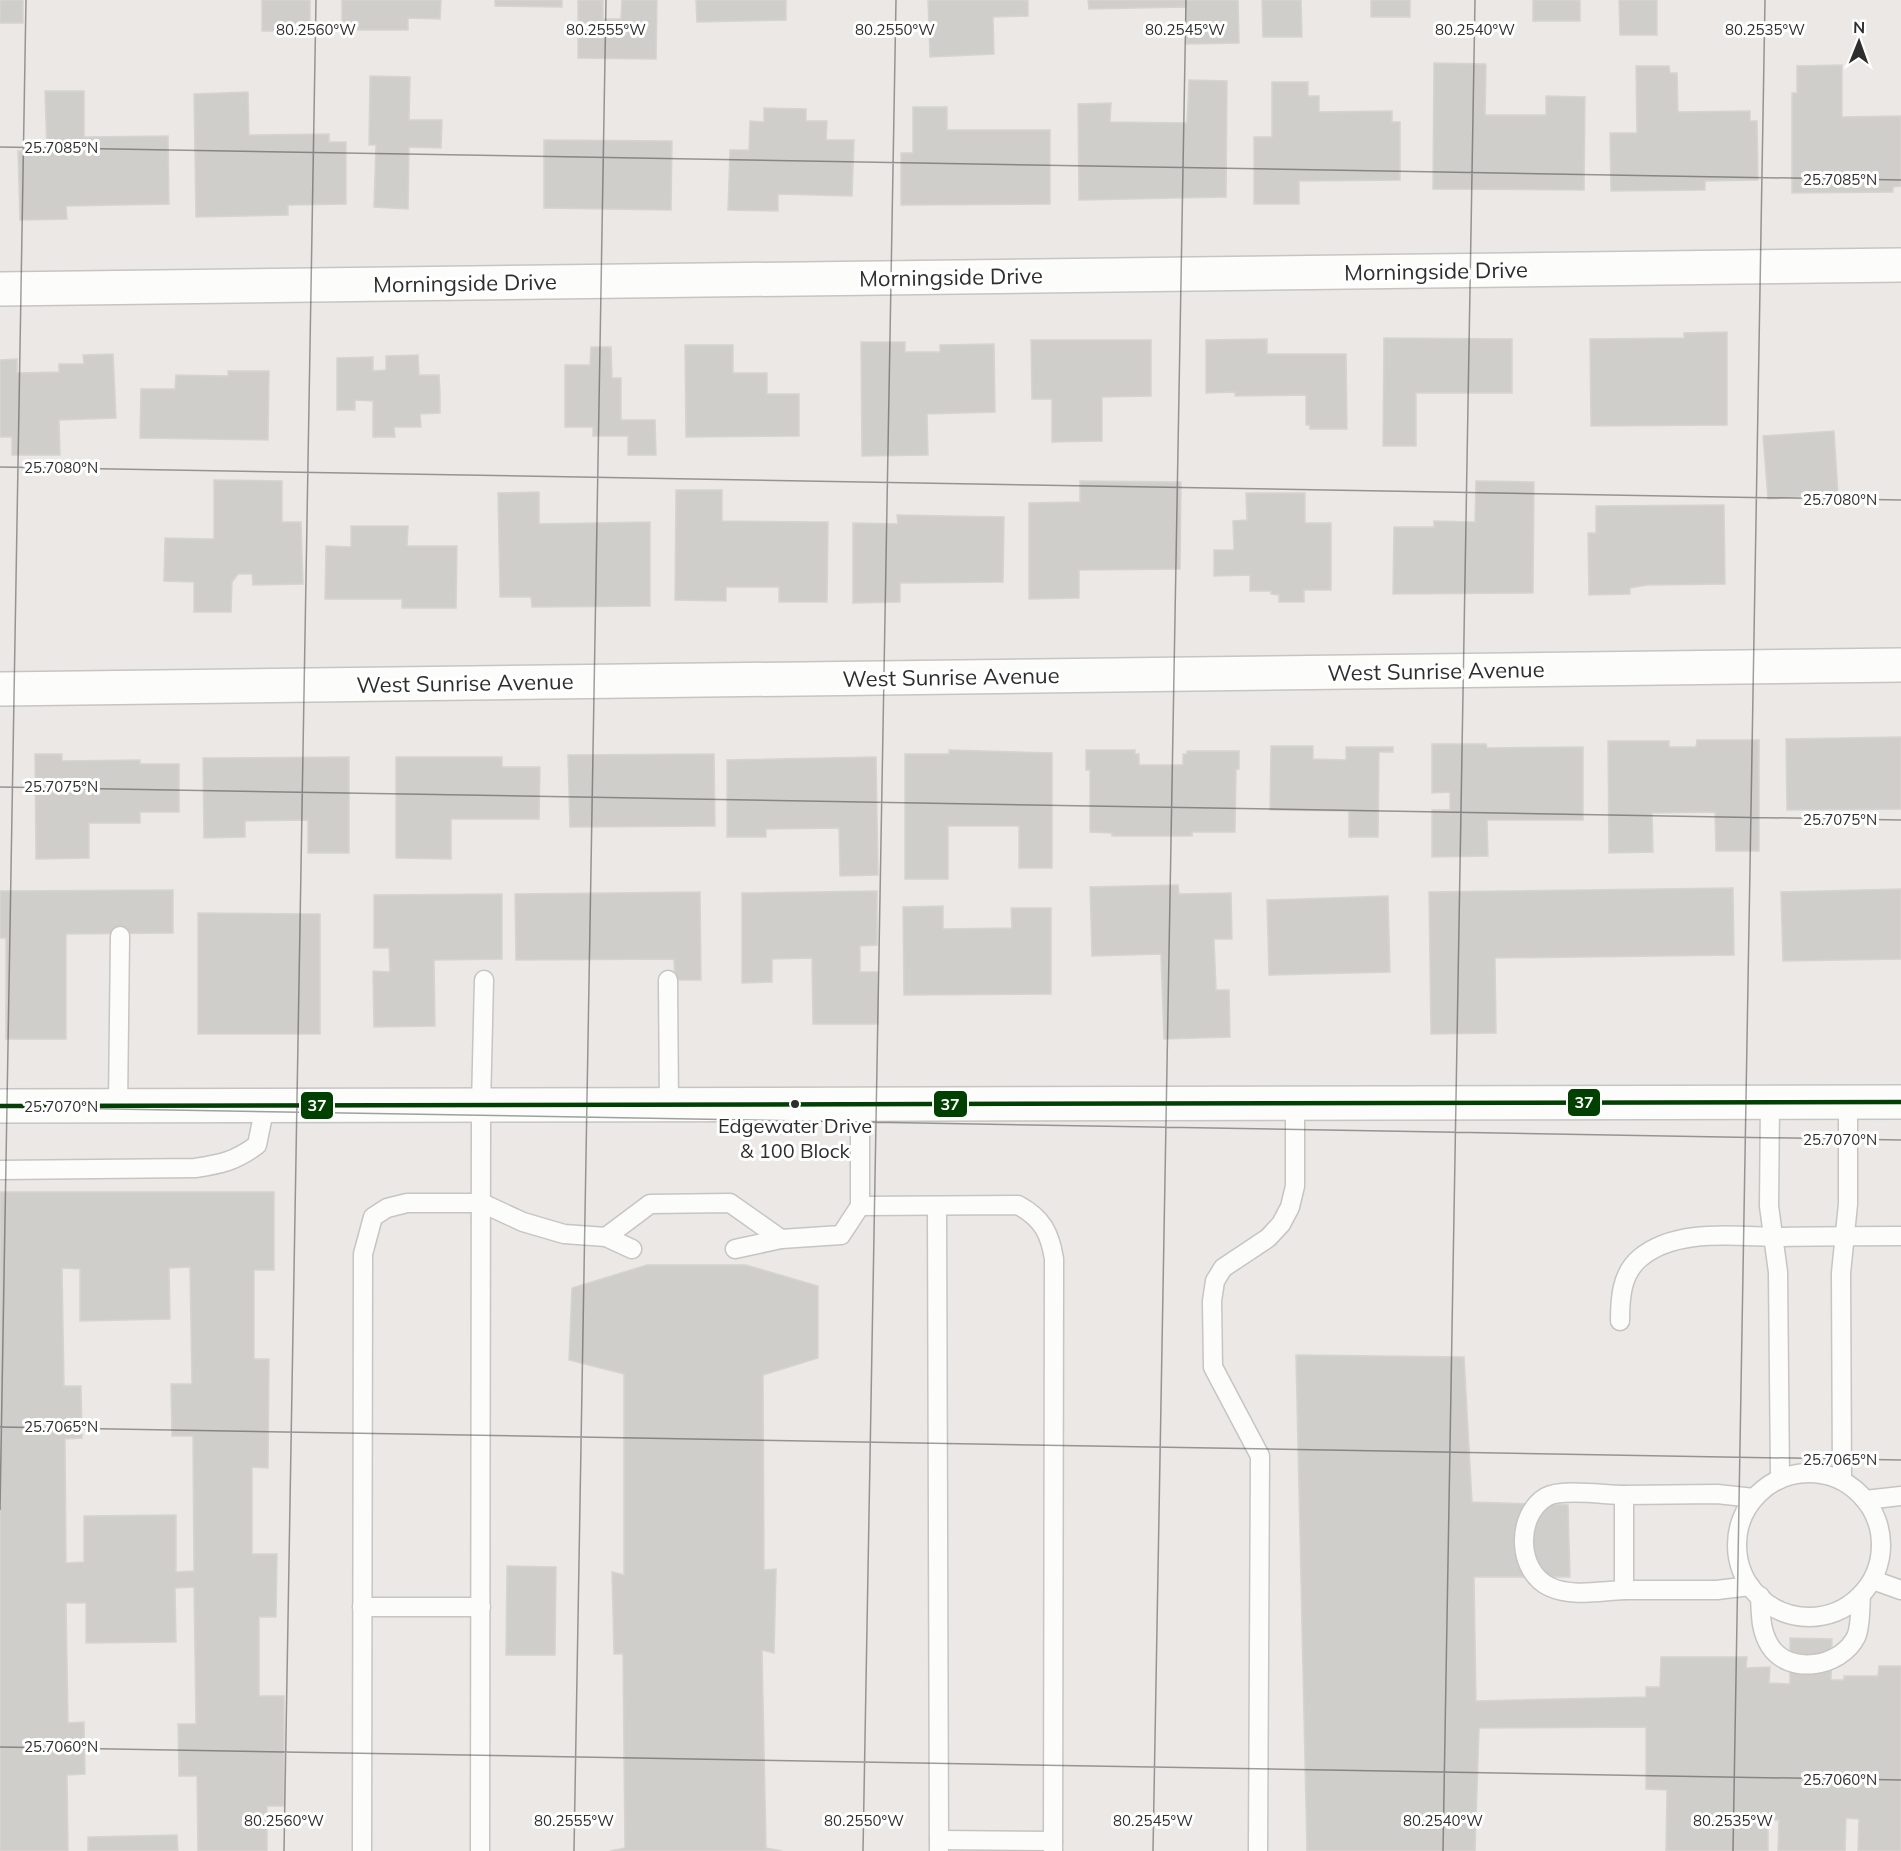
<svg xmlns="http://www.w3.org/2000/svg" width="1901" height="1851" font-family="Mulish,sans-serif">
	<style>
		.building { fill: #d0cecb; stroke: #d6d4d1; stroke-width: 1.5; fill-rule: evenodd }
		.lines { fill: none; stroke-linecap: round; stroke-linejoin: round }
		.service-casing { stroke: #c6c5c4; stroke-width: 21 }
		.minor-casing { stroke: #c6c5c4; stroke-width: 36 }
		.tertiary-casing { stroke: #c6c5c4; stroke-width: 36 }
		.service { stroke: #fcfcfb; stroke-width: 18 }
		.minor { stroke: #fcfcfb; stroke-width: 33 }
		.tertiary { stroke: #fcfcfb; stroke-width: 33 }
		.bus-1-casing { stroke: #fff; stroke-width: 9 }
		.bus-1 { stroke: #004000; stroke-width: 4.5 }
		.ticks { fill: none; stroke: #2e2e2e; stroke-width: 1.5; stroke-opacity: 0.45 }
		.bus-dot { fill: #2e2e2e; stroke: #fff; stroke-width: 2 }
		.labels { text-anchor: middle; stroke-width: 6; stroke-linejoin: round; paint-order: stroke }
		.bus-label { font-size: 20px; fill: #2e2e2e; stroke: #fff }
		.street-label { font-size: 22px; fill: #2e2e2e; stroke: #fff }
		.ticks-label { font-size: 15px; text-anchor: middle; fill: #2e2e2e; stroke: #fff; stroke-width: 6; stroke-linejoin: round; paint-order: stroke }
		.line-badge { stroke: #fff; stroke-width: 2 }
		.badge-label { font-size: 16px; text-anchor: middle; font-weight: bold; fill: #fff }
	</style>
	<rect width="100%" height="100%" fill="#ebe8e5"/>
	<g class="building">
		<rect x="0" y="0" width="23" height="23"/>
		<rect x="262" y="0" width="48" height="31"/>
		<path d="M342,0H441L440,19L408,18V30H342Z"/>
		<path d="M495,0H562V7L495,6Z"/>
		<path d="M578,0H603V19H621L622,0H657L656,59L578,58Z"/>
		<path d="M696,0H786V20L697,22Z"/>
		<path d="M928,0H1028V16L993,17L994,54L930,57Z"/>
		<path d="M1088,0H1238L1239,43L1186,44V7L1089,9Z"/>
		<path d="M1262,0H1301L1302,37H1263Z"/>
		<rect x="1371" y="0" width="39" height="17"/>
		<rect x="1533" y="0" width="47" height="21"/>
		<path d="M1619,0H1657V35H1620Z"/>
		<path d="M1434,63L1486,64L1485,115H1546V96L1585,97L1584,190L1433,189Z"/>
		<path d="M1842,65V117L1901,116V186L1893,187V192L1792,193V93H1797V66Z"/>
		<path d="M1636,66H1669L1670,73H1677L1678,112L1750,111V121H1757L1758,180L1705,181V190L1611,191L1610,133H1637Z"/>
		<path d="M370,76L410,77L409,120H442L441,148L409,147L408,209L374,207L376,145H369Z"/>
		<path d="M1189,80L1227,81L1226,197L1079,200L1078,104L1111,103L1110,122L1187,123Z"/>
		<path d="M1272,82H1308V96H1319V112L1392,111V122H1400V180L1299,181V204H1254V137H1272Z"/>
		<path d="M45,91H84V137L168,136L169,204L66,206L67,219L20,220L18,151H47Z"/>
		<path d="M248,92L249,135L329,134V142H346V204L288,205V215L196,217L194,94Z"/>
		<path d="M913,107H947V130H1050V204L901,205V153H913Z"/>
		<path d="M764,108L806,109V121H827L826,140H854L852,196L778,194V211L728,210L730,150H749L750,121L764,122Z"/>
		<path d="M544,140L672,141L671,210L544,208Z"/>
		<path d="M1727,332V425L1591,426L1590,339L1684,338V333Z"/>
		<path d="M1384,338L1512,339V393H1416V446H1383Z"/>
		<path d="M1267,339V354H1346L1347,429H1310V425H1306V395L1235,396V392L1206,393V340Z"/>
		<path d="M1031,340H1151V396L1102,397V441L1052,442V399H1032Z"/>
		<path d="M861,342H905V352H940V345L994,344L995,412L927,414L928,455L862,456Z"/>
		<path d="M685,345H733V373H767V394H799V436L686,437Z"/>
		<path d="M591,347H611L612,378H621V420H655L656,455H628V436H593V427H565V365H590Z"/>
		<path d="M113,354L116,418L59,420L60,455H12V437H0V360L17,359V373L59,372V364H84L83,355Z"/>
		<path d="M418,355L419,375H439L440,394V413L420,414L421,427H394L395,437H373V401L355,400V410H337V358L373,357V371L386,370V356Z"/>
		<path d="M228,371H269L268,440L140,438L141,389H175L176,375L228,376Z"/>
		<path d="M1834,431L1838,494L1768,499L1763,436Z"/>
		<path d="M214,480L282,481V522H301L303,584L253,585L252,574H238L232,582L231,612H194V582L164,581L165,538L214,539Z"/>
		<path d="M1080,481L1181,482L1180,569L1079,570V598L1029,599V503L1080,502Z"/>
		<path d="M1476,481L1534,482L1533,593L1393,594L1394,527H1434V521L1475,522Z"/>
		<path d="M676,490H722V521L828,522L827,602H779V587H726V601L675,600Z"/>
		<path d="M539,492V524L650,522V606L532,607L531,597H500L498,493Z"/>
		<path d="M1246,493H1305V523H1331V590H1304V602H1279V595L1271,594V591H1250V575L1214,576V550H1234L1233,521L1247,520Z"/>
		<path d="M1724,505L1725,584L1647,585L1630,588V594L1589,595L1588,533H1596V506Z"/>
		<path d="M897,515L1004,517L1003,582L900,583V602L853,603V523L898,524Z"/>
		<path d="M351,526H408L407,546H457L456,608H402V599H325L326,546L351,547Z"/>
		<path d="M1901,737V809L1787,810L1786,739Z"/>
		<path d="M1697,740H1759V851H1716L1715,812L1652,813L1653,852L1609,853L1608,741H1669V747H1696Z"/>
		<path d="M1432,744H1486L1487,748L1583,747V820H1487L1488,856L1432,857V810H1450V792L1432,793Z"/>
		<path d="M1271,746H1313V759L1346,760V747H1393V752H1379L1378,837H1349V811L1270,810Z"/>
		<path d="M949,750L1052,753V868H1019V826H948V879H905V754H949Z"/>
		<path d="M1086,750H1135V754H1139V765H1183V754H1187V751H1239V769H1236L1235,832H1192V836H1112V833L1090,832V770H1086Z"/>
		<path d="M35,754H62V761L140,760V764H179V812H140V823H89V858L36,859Z"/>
		<path d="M714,754L715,826L570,827L568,755Z"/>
		<path d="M349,757V853H308V820L245,821V837L204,838L203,758Z"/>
		<path d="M396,757H502V767H540L539,819H451V859L396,858Z"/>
		<path d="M876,757L878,875L840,876L839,828L766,829V837H727V760Z"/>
		<path d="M1178,885L1179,894L1231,893L1232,939H1214L1216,990H1229L1230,1037L1164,1039L1161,954L1092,956L1090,887Z"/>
		<path d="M1733,888L1734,955L1495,958L1496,1033L1431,1034L1429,892Z"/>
		<path d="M1901,889V959L1783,961L1781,892Z"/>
		<path d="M173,890V933L66,934V1039H6V938H0V891Z"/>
		<path d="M877,891V945L860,946V972H878V1024H813L812,958L772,959V982L742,983V893Z"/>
		<path d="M700,892L701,980H675L674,959L516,960L515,894Z"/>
		<path d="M502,894V959L434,960L435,1026L374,1027L373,971L390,972L389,948H374V895Z"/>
		<path d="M1388,896L1390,972L1269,975L1267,900Z"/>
		<path d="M943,906V929L1012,928L1011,908H1051V994L904,995L903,907Z"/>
		<path d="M198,913L320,914V1034H198Z"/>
		<path d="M0,1192H274V1270H254V1359H269L268,1468L252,1467V1554H277L276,1617H259V1696H284V1806H267V1851H198L197,1776H179L178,1724H196L194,1587L175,1588L176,1642L86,1643V1603H66L68,1723L84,1722L85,1774L67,1775L68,1851H0ZM190,1267L192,1384H171L172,1436H193L194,1571L176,1572V1515L84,1516V1562L66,1563L65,1439L82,1438L81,1386H64L62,1268L80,1269V1321L170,1319L169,1268Z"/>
		<path d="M647,1265H746L818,1286V1358L763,1375L764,1570L776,1569L774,1653L762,1650L766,1848L782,1851H610L625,1848L623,1654H614L612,1572L624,1575V1374L569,1360L572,1288Z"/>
		<path d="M1296,1355L1464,1357L1472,1502L1568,1505L1570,1577H1474L1476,1701L1646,1697V1687H1660L1661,1657H1747L1746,1668L1770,1667L1769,1683L1790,1684V1638L1832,1639L1831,1680H1844V1676H1878L1879,1666H1901V1851H1858L1859,1819L1846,1818L1845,1851H1778L1779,1820H1768V1851H1666L1667,1790L1646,1789V1727L1479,1728L1475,1851H1307Z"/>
		<path d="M507,1566L556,1567L555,1655H506Z"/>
		<path d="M177,1835L178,1851H88V1837Z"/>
	</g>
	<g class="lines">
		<defs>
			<g id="service">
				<path d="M668,980L669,1106"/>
				<path d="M1770,1102L1769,1206L1778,1272L1780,1479"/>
				<path d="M118,1106L120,936"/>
				<path d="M0,1170L195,1168C222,1164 235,1161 257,1145L265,1106"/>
				<path d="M860,1206L1018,1205C1042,1218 1050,1233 1054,1259L1053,1851"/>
				<path d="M937,1206L939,1851"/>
				<path d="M606,1237L650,1204L730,1203L781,1239"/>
				<path d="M735,1249L781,1239L841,1235L860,1206V1106"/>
				<path d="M1620,1321C1620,1299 1621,1274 1640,1258C1677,1227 1737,1237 1782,1237C1822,1236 1861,1236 1901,1236"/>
				<circle cx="1809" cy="1545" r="72"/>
				<path d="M1842,1480L1841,1273L1848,1204V1101"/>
				<path d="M1865,1500L1901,1496"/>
				<path d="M1873,1580L1901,1590"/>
				<path d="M1750,1586L1717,1590H1624V1495L1717,1494L1754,1498"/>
				<path d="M1624,1590C1600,1591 1572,1597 1550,1587C1517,1572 1515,1516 1546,1497C1561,1488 1605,1495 1624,1495"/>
				<path d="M1760,1596C1761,1614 1760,1630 1770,1646C1789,1676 1841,1667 1856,1637C1861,1626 1860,1607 1861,1595"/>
				<path d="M362,1607H481"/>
				<path d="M939,1840L1053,1841"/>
				<path d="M362,1851L363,1254L373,1217L387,1208L407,1203H482L523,1222L564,1234L606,1237L632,1249"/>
				<path d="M480,1851L481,1106L484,980"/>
				<path d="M1258,1851L1260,1456L1213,1367L1212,1301L1215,1281L1223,1268L1268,1238L1281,1224L1290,1207L1295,1186V1104"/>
			</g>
			<g id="minor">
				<path d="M0,289L1901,265"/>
				<path d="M0,689L1901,665"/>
			</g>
			<path id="tertiary" d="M0,1106L1901,1102"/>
		</defs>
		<use href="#service" class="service-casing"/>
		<use href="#minor" class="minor-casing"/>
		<use href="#tertiary" class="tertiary-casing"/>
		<use href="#service" class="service"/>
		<use href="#minor" class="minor"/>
		<use href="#tertiary" class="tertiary"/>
		<defs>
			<path id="bus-1" d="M0,1106L1901,1102"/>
		</defs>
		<use href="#bus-1" class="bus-1-casing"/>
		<use href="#bus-1" class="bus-1"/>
	</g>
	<path class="ticks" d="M0,147L1901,180M0,467L1901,500M0,787L1901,820M0,1107L1901,1140M0,1427L1901,1460M0,1510L26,0M0,1747L1901,1780M284,1851L316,0M574,1851L606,0M863,1851L896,0M1153,1851L1186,0M1443,1851L1475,0M1733,1851L1765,0"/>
	<circle class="bus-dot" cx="795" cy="1104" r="5"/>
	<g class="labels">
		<g class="bus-label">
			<text x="795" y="1133">Edgewater Drive<tspan x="795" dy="25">&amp; 100 Block</tspan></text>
		</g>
		<g class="street-label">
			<text transform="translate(1436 271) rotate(-1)" y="8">Morningside Drive</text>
			<text transform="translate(951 277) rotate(-1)" y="8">Morningside Drive</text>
			<text transform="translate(465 283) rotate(-1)" y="8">Morningside Drive</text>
			<text transform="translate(1436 671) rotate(-1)" y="8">West Sunrise Avenue</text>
			<text transform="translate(951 677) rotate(-1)" y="8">West Sunrise Avenue</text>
			<text transform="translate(465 683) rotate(-1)" y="8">West Sunrise Avenue</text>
		</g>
	</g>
	<g class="ticks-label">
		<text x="316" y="35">80.2560°W</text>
		<text x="606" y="35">80.2555°W</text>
		<text x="895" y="35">80.2550°W</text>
		<text x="1185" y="35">80.2545°W</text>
		<text x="1475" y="35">80.2540°W</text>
		<text x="1765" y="35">80.2535°W</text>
		<text x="61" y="153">25.7085°N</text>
		<text x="1840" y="185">25.7085°N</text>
		<text x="61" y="473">25.7080°N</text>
		<text x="1840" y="505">25.7080°N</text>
		<text x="61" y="792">25.7075°N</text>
		<text x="1840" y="825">25.7075°N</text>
		<text x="61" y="1112">25.7070°N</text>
		<text x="1840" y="1145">25.7070°N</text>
		<text x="61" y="1432">25.7065°N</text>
		<text x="1840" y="1465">25.7065°N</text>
		<text x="61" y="1752">25.7060°N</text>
		<text x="1840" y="1785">25.7060°N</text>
		<text x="284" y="1826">80.2560°W</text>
		<text x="574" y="1826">80.2555°W</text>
		<text x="864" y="1826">80.2550°W</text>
		<text x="1153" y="1826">80.2545°W</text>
		<text x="1443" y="1826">80.2540°W</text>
		<text x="1733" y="1826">80.2535°W</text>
	</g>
	<g class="line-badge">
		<rect x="1567" y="1088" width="34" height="29" rx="6" fill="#004000"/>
		<rect x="933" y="1090" width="35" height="28" rx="6" fill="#004000"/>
		<rect x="300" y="1091" width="34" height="29" rx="6" fill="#004000"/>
	</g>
	<g class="badge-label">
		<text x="1584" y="1108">37</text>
		<text x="950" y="1110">37</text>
		<text x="317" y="1111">37</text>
	</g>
	<g transform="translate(1859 42) rotate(1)" stroke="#ffffff" stroke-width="4.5" paint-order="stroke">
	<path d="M0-4.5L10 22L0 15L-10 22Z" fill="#2e2e2e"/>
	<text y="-9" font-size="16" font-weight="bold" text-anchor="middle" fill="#2e2e2e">N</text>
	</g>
</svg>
